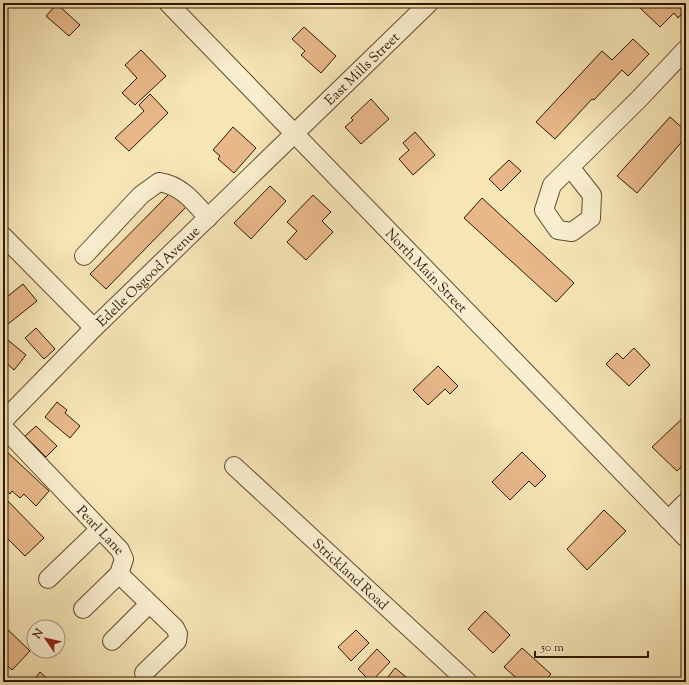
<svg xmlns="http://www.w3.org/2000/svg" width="689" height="685" font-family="'Sorts Mill Goudy',serif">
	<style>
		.building { fill: #e8b889; stroke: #311603 }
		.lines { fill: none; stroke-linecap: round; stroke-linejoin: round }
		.minor-casing { stroke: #624a30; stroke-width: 20 }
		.minor { stroke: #f9eecf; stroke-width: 18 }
		.labels { text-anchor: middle; stroke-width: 3; stroke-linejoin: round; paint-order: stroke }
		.street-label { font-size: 14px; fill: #311603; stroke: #f9eecf }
	</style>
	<rect width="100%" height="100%" fill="#f6e5b5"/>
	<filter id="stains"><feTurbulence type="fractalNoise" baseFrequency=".005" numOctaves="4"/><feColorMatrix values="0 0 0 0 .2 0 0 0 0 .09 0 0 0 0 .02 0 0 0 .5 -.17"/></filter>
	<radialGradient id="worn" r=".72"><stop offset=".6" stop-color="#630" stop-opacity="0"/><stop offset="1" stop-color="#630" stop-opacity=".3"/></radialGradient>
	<g class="building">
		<path d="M640,3H686V9L678,18L674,13L660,27L637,5Z"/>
		<path d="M57,4L80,25L69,36L46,16Z"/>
		<path d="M304,27L336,56L321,73L301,55L305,51L292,39Z"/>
		<path d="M633,39L649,54L628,76L622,70L594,100L592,99L555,139L536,122L602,51L612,60Z"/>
		<path d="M141,50L166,76L135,105L122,93L137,78L125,65Z"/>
		<path d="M150,94L168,113L129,151L115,138L144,111L139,105Z"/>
		<path d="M371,99L389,119L361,144L345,127L353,120L351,118Z"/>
		<path d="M670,117L686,131V137L637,193L617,176Z"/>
		<path d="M233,127L256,148L234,173L218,159L220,156L213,150Z"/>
		<path d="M415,132L435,155L413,175L399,159L409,150L403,143Z"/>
		<path d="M509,160L521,171L501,191L489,179Z"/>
		<path d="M270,186L286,201L251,239L234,223Z"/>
		<path d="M172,191L187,206L106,289L90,274Z"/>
		<path d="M313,195L331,212L322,221L333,232L306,260L287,242L297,231L287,222Z"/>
		<path d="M482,198L574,283L556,302L464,218Z"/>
		<path d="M23,284L37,301L8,324L3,317V300Z"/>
		<path d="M36,328L55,349L44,359L25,338Z"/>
		<path d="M3,336L26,355L14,370L3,360Z"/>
		<path d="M634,348L650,365L629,386L606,364L617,353L623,359Z"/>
		<path d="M438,366L458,386L450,394L445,389L428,405L413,390Z"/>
		<path d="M57,402L67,410L65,413L80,426L70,438L45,417Z"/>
		<path d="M686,415V462L677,471L652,447Z"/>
		<path d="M36,426L57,446L46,457L25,436Z"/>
		<path d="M7,452L49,491L36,506L24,494L20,498L12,491L10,494L3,488V456Z"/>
		<path d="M522,452L546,476L535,487L529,481L510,500L492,482Z"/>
		<path d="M3,496L44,538L25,556L3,534Z"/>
		<path d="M604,510L626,531L587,570L567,549Z"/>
		<path d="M485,611L510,635L493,653L468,629Z"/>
		<path d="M3,625L30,651L12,670L3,662Z"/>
		<path d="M356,630L369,643L351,661L338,647Z"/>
		<path d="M522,648L551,674L544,682H521L504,667Z"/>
		<path d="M377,649L390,662L371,682L358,669Z"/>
		<path d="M395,668L411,681V682H384Z"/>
		<path d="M40,672L51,682H32Z"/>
	</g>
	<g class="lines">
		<defs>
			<g id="minor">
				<path id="s1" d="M168,3L686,538"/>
				<path d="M570,167L592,195L591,218L572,232L558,230L544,210L552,185L639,99L686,49"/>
				<path d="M3,236L94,328"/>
				<path d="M84,256L141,195L159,182C181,185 194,202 208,218"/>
				<path id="s2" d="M3,421L94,328L429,3"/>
				<path id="s3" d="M3,427L120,550L124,559L119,574L175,628L178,634L177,641L144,673"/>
				<path id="s4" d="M234,466L468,682"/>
				<path d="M668,520L686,502"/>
				<path d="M48,579L100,529"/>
				<path d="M83,609L119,574"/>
				<path d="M112,641L149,604"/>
			</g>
		</defs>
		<use href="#minor" class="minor-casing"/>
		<use href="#minor" class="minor"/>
	</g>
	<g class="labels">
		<g class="street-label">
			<text dy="5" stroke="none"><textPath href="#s2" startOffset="503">East Mills Street</textPath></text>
			<text dy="5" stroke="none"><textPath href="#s1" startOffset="372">North Main Street</textPath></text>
			<text dy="5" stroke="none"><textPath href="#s2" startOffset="205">Edelle Osgood Avenue</textPath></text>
			<text dy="5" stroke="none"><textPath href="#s3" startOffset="142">Pearl Lane</textPath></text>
			<text dy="5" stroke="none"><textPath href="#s4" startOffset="159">Strickland Road</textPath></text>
		</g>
	</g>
	<rect width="689" height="685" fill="none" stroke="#f6e5b5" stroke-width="16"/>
	<rect x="4" y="4" width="681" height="677" fill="none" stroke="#311603" stroke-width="2"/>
	<rect x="8" y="8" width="673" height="669" fill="none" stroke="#311603"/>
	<g transform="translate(46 639) rotate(304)"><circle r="19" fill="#f9eecf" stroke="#a9987d"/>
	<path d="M0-3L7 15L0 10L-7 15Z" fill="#8f2418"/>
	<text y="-6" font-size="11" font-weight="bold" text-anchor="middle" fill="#311603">N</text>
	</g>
	<path d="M535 651v6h113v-6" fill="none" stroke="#311603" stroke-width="2"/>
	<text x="541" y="651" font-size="12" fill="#311603" stroke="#f9eecf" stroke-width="3" paint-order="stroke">50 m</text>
	<rect width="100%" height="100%" filter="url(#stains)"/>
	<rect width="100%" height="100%" fill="url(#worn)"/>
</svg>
